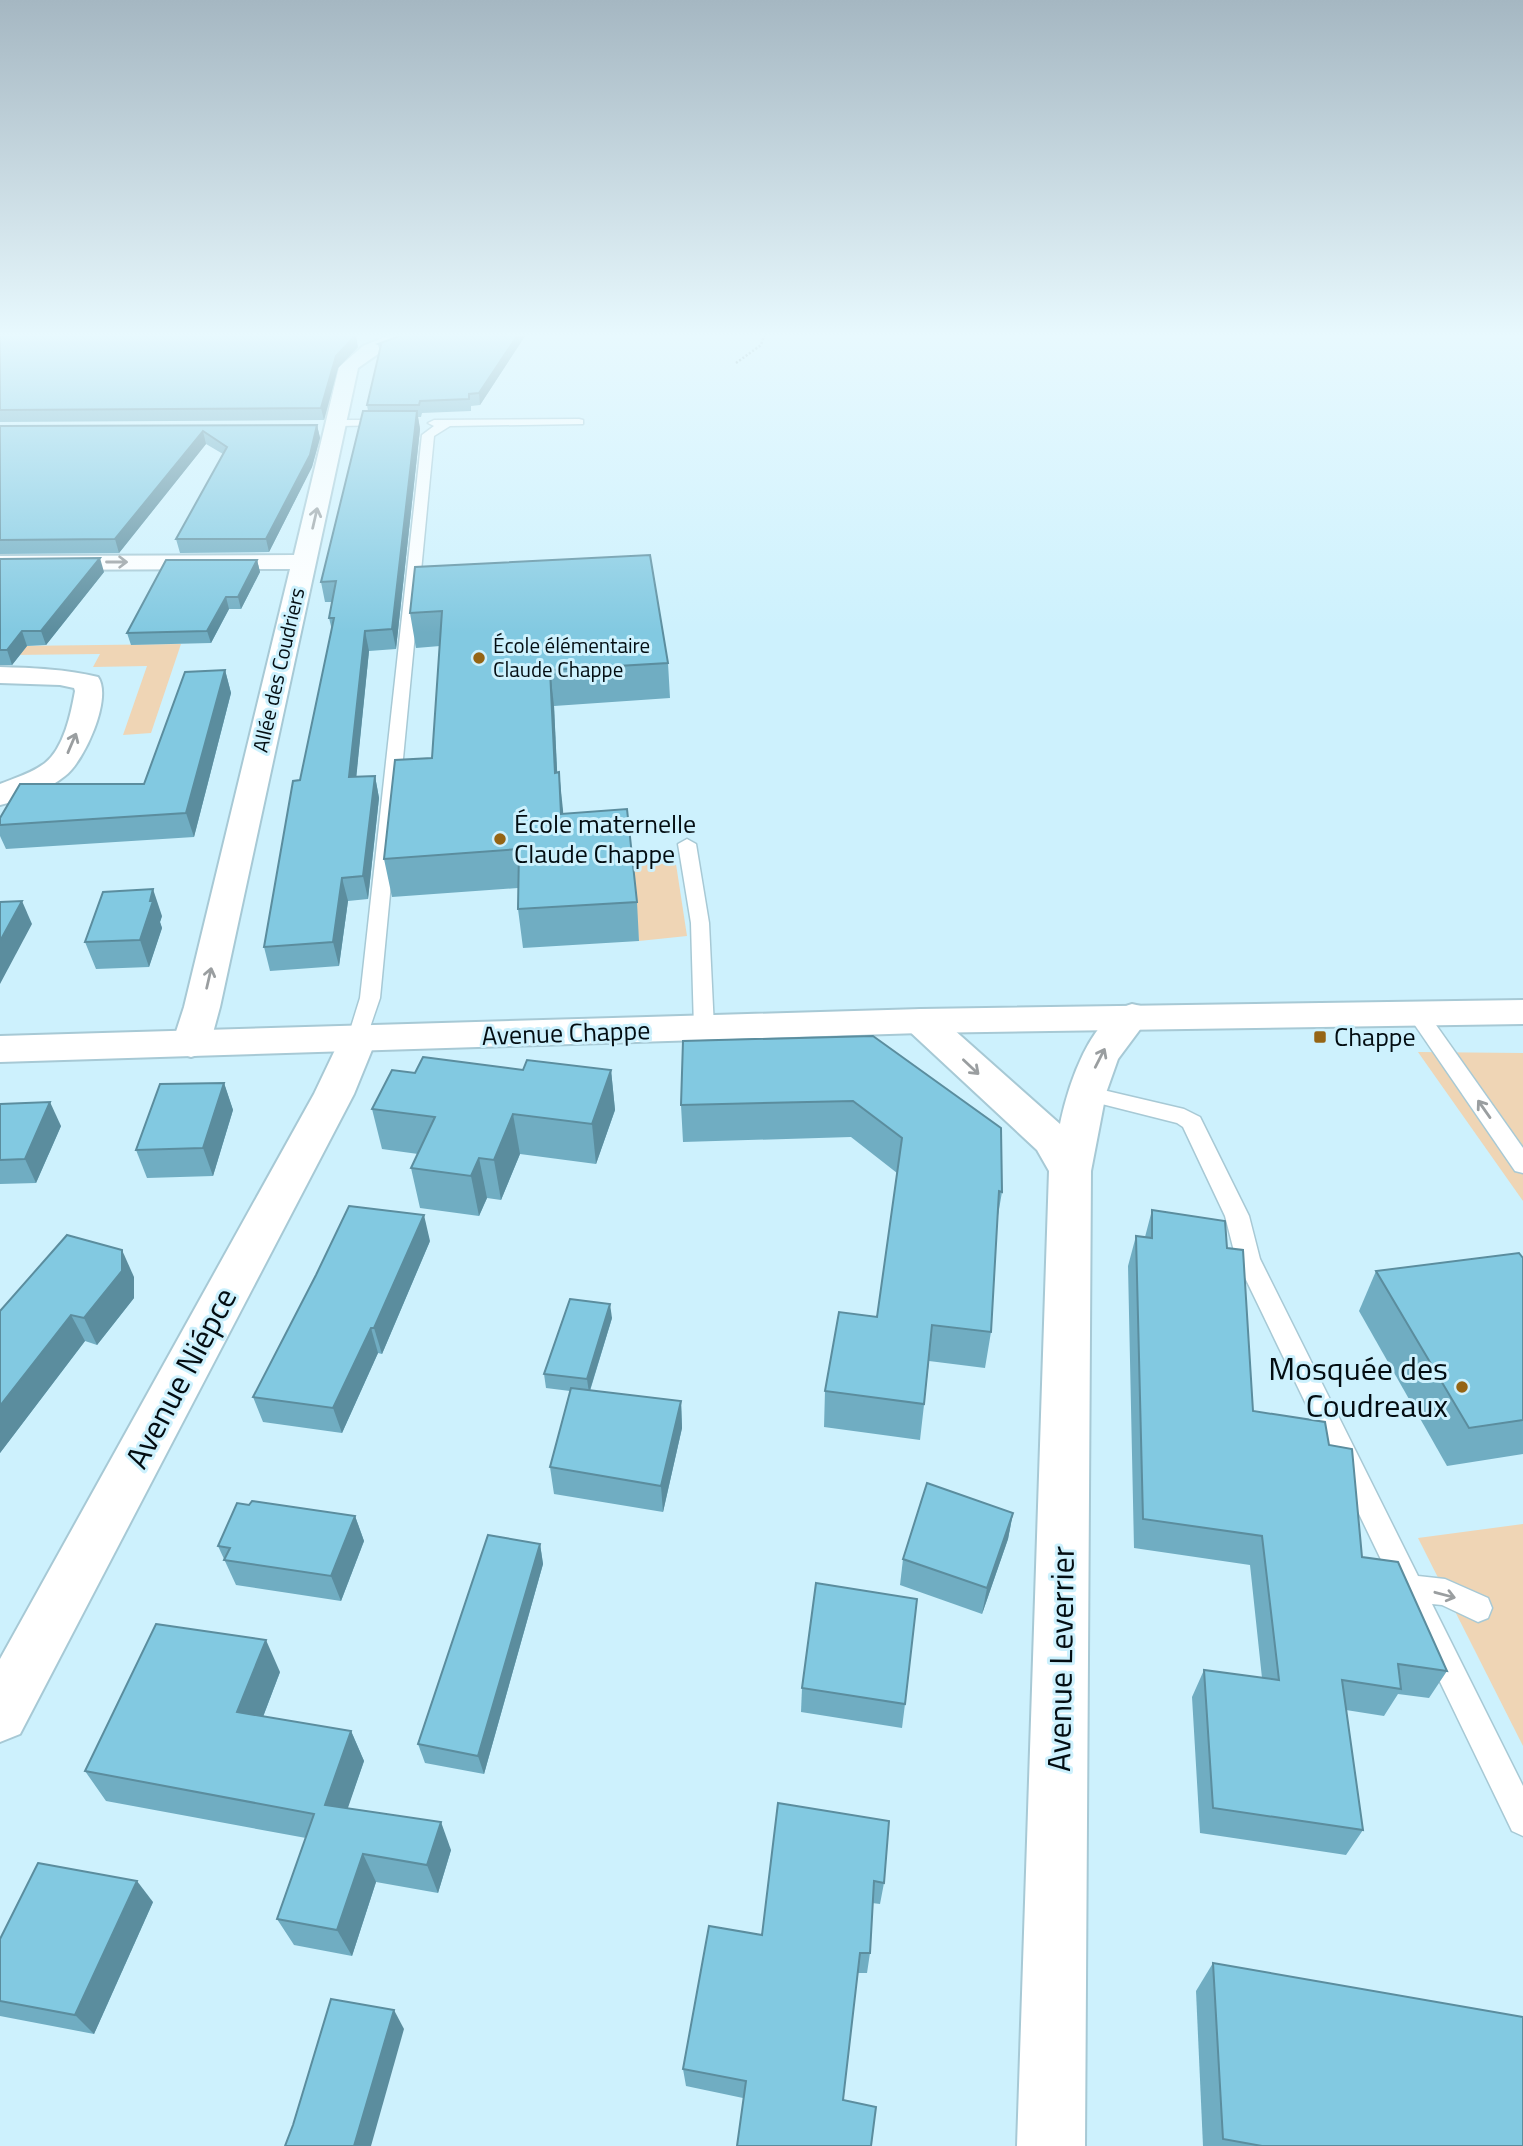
<svg xmlns="http://www.w3.org/2000/svg" width="1523" height="2146" font-family="'Titillium Web',sans-serif">
	<style>
		.green { fill: #efd5b5 }
		.lines { fill: none; stroke-linecap: round; stroke-linejoin: round }
		.service-casing { stroke: #a7c9d5; stroke-width: 3 }
		.minor-casing { stroke: #a7c9d5; stroke-width: 4 }
		.tertiary-casing { stroke: #a7c9d5; stroke-width: 4 }
		.path { stroke: #6a818a; stroke-width: 2.5; stroke-dasharray: 2 2; stroke-linecap: butt }
		.service { fill: #fff; fill-rule: evenodd }
		.minor { fill: #fff; fill-rule: evenodd }
		.tertiary { fill: #fff; fill-rule: evenodd }
		.wall { fill: #70adc2 }
		.shaded-wall { fill: #5b8d9e }
		.building { fill: #82c9e1; stroke: #5b8d9e; stroke-width: 2 }
		.oneway { stroke: #9a9ea0 }
		.poi-dot { fill: #956515; stroke: #cdf1fd; stroke-width: 2.5 }
		.labels { text-anchor: middle; stroke-width: 6; stroke-linejoin: round; paint-order: stroke }
		.far-poi-label { font-size: 21px; fill: #030d12; stroke: #cdf1fd; text-anchor: start }
		.far-street-label { font-size: 21px; fill: #030d12; stroke: #cdf1fd }
		.poi-label { font-size: 26px; fill: #030d12; stroke: #cdf1fd; text-anchor: start }
		.street-label { font-size: 26px; fill: #030d12; stroke: #cdf1fd }
		.near-poi-label { font-size: 32px; fill: #030d12; stroke: #cdf1fd; text-anchor: end }
		.near-street-label { font-size: 32px; fill: #030d12; stroke: #cdf1fd }
	</style>
	<rect width="100%" height="100%" fill="#cdf1fd"/>
	<g class="green">
		<path d="M181,644L151,733L123,735L147,666L93,667L100,654L10,655L17,646Z"/>
		<path d="M672,862L676,864L687,936L639,941L631,864Z"/>
		<path d="M1418,1052L1523,1053V1201L1425,1062Z"/>
		<path d="M1523,1524V1746L1418,1538Z"/>
	</g>
	<g class="lines">
		<defs>
			<g id="service">
				<path d="M579,419L583,420V424L450,426L434,436L380,998L364,1045H350L347,1040L360,998L422,435L434,426L428,423L434,420Z"/>
				<path d="M388,420L394,423L392,425L337,426L331,423L337,420Z"/>
				<path d="M687,839L696,844L709,923L714,1028L711,1033H697L694,1028L691,923L678,844Z"/>
				<path d="M1417,1006L1424,1008L1523,1148V1173L1515,1171L1410,1018L1407,1013L1410,1008Z"/>
				<path d="M1086,1086L1184,1109L1200,1117L1249,1216L1260,1259L1418,1576L1445,1579L1488,1598L1492,1608L1488,1618L1478,1622L1442,1605L1432,1604L1523,1786V1836L1512,1831L1236,1259L1225,1216L1183,1127L1177,1123L1078,1098L1075,1093L1078,1088Z"/>
			</g>
			<g id="minor">
				<path d="M395,333H422L419,337L385,349L358,368L220,1007L210,1044L204,1053L191,1057L178,1053L172,1044L184,1007L290,569L0,570V556L294,555L339,367L363,346Z"/>
				<path d="M0,667C34,668 65,669 98,677C113,698 84,762 65,776C48,790 21,800 0,805V784C15,778 32,773 45,763C64,748 71,713 75,691L74,688L60,685L0,683Z"/>
				<path d="M1132,1004L1145,1007L1150,1016L1118,1059L1106,1093L1091,1171L1085,2146H1017L1049,1171L1037,1150L908,1030L902,1021L908,1012L921,1009L934,1012L1060,1124C1068,1086 1090,1015 1132,1004Z"/>
				<path d="M357,1027L370,1031L376,1040L354,1094L20,1734L0,1742V1659L314,1094L344,1031Z"/>
			</g>
			<path id="tertiary" d="M1523,1000V1024L921,1033L0,1062V1036L921,1009Z"/>
		</defs>
		<use href="#service" class="service-casing"/>
		<use href="#minor" class="minor-casing"/>
		<use href="#tertiary" class="tertiary-casing"/>
		<path class="path" d="M736,363L761,345L765,333"/>
		<use href="#service" class="service"/>
		<use href="#minor" class="minor"/>
		<use href="#tertiary" class="tertiary"/>
	</g>
	<g class="wall">
		<path d="M0,333L358,347L338,368L324,420L0,422Z"/>
		<path d="M407,333H527L480,405L471,406V411L422,413L421,417H418L420,429L396,649L369,651L356,777L375,776L379,798L368,899L348,901L339,966L270,971L264,947L332,630L329,618L332,602H325L321,582L368,411L367,405L380,353L378,344Z"/>
		<path d="M317,425L320,438L312,467L269,552L180,553L176,539L223,454L206,444L119,553L0,554V426Z"/>
		<path d="M0,559L104,572L46,645L27,646L12,665H0Z"/>
		<path d="M257,560L260,572L241,609H229L211,643L131,645L127,633Z"/>
		<path d="M415,567L668,663L670,698L554,706L557,773L563,814L637,902L639,941L523,948L518,909V888L392,897L384,859L432,758L440,646L416,648L410,613Z"/>
		<path d="M225,670L231,693L194,837L6,849L0,836V818L144,784Z"/>
		<path d="M162,916L160,922L162,928L149,967L96,969L85,942Z"/>
		<path d="M873,1036L1002,1192L997,1221L991,1332L985,1368L929,1361L920,1440L824,1427L825,1391L877,1317L897,1173L851,1137L683,1142L681,1105Z"/>
		<path d="M523,1070H611L615,1110L596,1164L520,1154L501,1200L487,1198L479,1216L420,1208L411,1168L418,1154L382,1149L372,1109L415,1073Z"/>
		<path d="M224,1083L233,1110L213,1176L147,1178L136,1150Z"/>
		<path d="M0,1104L61,1126L36,1183L0,1184Z"/>
		<path d="M1152,1210L1227,1248L1253,1411L1329,1445L1362,1557L1447,1671L1429,1698L1398,1694L1384,1716L1346,1710L1363,1830L1346,1855L1200,1833L1192,1697L1204,1670L1262,1678L1250,1565L1134,1548L1128,1266L1136,1236L1145,1237Z"/>
		<path d="M430,1241L382,1354L378,1353L342,1433L263,1422L253,1397Z"/>
		<path d="M1523,1258V1454L1447,1466L1359,1311L1376,1271Z"/>
		<path d="M134,1277V1298L97,1345L85,1341L0,1453V1311Z"/>
		<path d="M612,1318L590,1391L681,1401L682,1428L663,1512L554,1494L550,1467L570,1391L546,1388L544,1374Z"/>
		<path d="M249,1505L355,1516L364,1541L341,1601L236,1585L218,1546Z"/>
		<path d="M1013,1513L1008,1539L982,1614L900,1585L903,1559Z"/>
		<path d="M540,1544L543,1564L484,1774L425,1763L418,1744Z"/>
		<path d="M280,1672L263,1717L351,1731L364,1761L347,1809L451,1850L438,1893L376,1882L352,1956L294,1945L277,1919L306,1838L106,1801L85,1771Z"/>
		<path d="M802,1688L905,1704L902,1728L801,1712Z"/>
		<path d="M778,1803L884,1883L880,1904L872,1903L870,1953L867,1973H857L843,2100L743,2098L686,2086L683,2069L762,1935Z"/>
		<path d="M153,1902L94,2034L0,2016V1939Z"/>
		<path d="M1213,1963L1523,2146H1203L1196,1991Z"/>
	</g>
	<g class="shaded-wall">
		<path d="M519,333H527L480,405L479,393Z"/>
		<path d="M356,335L358,347L338,368L324,420L321,408L336,356Z"/>
		<path d="M417,411L420,429L396,649L392,629Z"/>
		<path d="M317,425L320,438L312,467L269,552L266,539Z"/>
		<path d="M203,431L206,444L119,553L115,539Z"/>
		<path d="M100,558L104,572L46,645L41,631Z"/>
		<path d="M257,560L260,572L241,609L238,597Z"/>
		<path d="M226,597L229,609L211,643L207,631Z"/>
		<path d="M22,631L27,646L12,665L7,650Z"/>
		<path d="M365,631L369,651L354,800L349,777Z"/>
		<path d="M225,670L231,693L194,837L186,813Z"/>
		<path d="M550,670L554,706L559,810L555,773Z"/>
		<path d="M559,772L563,810L565,852L561,814Z"/>
		<path d="M375,776L379,798L368,899L363,876Z"/>
		<path d="M342,878L348,901L339,966L333,942Z"/>
		<path d="M153,889L162,916L160,922L162,928L149,967L140,940Z"/>
		<path d="M22,901L32,924L0,984V941Z"/>
		<path d="M611,1070L615,1110L596,1164L592,1124Z"/>
		<path d="M224,1083L233,1110L213,1176L203,1148Z"/>
		<path d="M50,1102L61,1126L36,1183L25,1159Z"/>
		<path d="M513,1114L520,1154L501,1200L494,1160Z"/>
		<path d="M479,1158L487,1198L479,1216L471,1176Z"/>
		<path d="M424,1215L430,1241L382,1354L374,1328Z"/>
		<path d="M122,1250L134,1277V1298L97,1345L84,1318Z"/>
		<path d="M610,1304L612,1318L589,1393L587,1379Z"/>
		<path d="M71,1315L85,1341L0,1453V1406Z"/>
		<path d="M371,1328L378,1353L342,1433L333,1408Z"/>
		<path d="M681,1401L682,1428L663,1512L661,1486Z"/>
		<path d="M1013,1513L1008,1539L982,1614L987,1588Z"/>
		<path d="M355,1516L364,1541L341,1601L331,1576Z"/>
		<path d="M540,1544L543,1564L484,1774L478,1756Z"/>
		<path d="M266,1640L280,1672L253,1743L237,1712Z"/>
		<path d="M351,1731L364,1761L339,1834L325,1805Z"/>
		<path d="M441,1822L451,1850L438,1893L427,1865Z"/>
		<path d="M363,1854L376,1882L352,1956L337,1930Z"/>
		<path d="M137,1881L153,1902L94,2034L75,2015Z"/>
		<path d="M394,2010L404,2029L371,2146H354Z"/>
	</g>
	<g class="building">
		<path d="M0,333H126L356,335L336,356L321,408L0,410Z"/>
		<path d="M407,333H519L479,393L469,394V399L420,401L419,405H367L381,345L378,344Z"/>
		<path d="M363,411H417L392,629L365,631L349,777L375,776L363,876L342,878L333,942L264,947L293,781L300,780L334,618H329L336,581L321,582Z"/>
		<path d="M317,425L310,455L266,539H176L227,447L203,431L115,539L0,540V426Z"/>
		<path d="M650,555L668,663L550,670L555,773L559,772L561,814L627,809L637,902L518,909L519,849L384,859L395,760L432,758L442,611L410,613L415,567Z"/>
		<path d="M100,558L41,631H22L7,650H0V559Z"/>
		<path d="M166,560H257L238,597H226L207,631L127,633Z"/>
		<path d="M225,670L186,813L0,825V818L20,784H144L185,672Z"/>
		<path d="M153,889L150,901H153L140,940L85,942L103,892Z"/>
		<path d="M22,901L0,941V902Z"/>
		<path d="M873,1036L1001,1128L1002,1192L999,1191L991,1332L932,1325L924,1404L825,1391L839,1312L877,1317L902,1138L853,1101L681,1105L683,1041Z"/>
		<path d="M423,1057L523,1070L527,1060L611,1070L592,1124L513,1114L494,1160L479,1158L471,1176L411,1168L435,1117L372,1109L392,1070L415,1073Z"/>
		<path d="M224,1083L203,1148L136,1150L160,1084Z"/>
		<path d="M50,1102L25,1159L0,1160V1104Z"/>
		<path d="M349,1206L424,1215L374,1328H371L333,1408L253,1397L316,1275Z"/>
		<path d="M1152,1210L1225,1221L1227,1248L1243,1250L1253,1411L1325,1422L1329,1445L1352,1449L1362,1557L1398,1562L1447,1671L1398,1664L1401,1689L1342,1680L1363,1830L1213,1808L1204,1670L1279,1680L1262,1536L1143,1519L1136,1236L1152,1238Z"/>
		<path d="M67,1235L122,1250V1271L84,1318L71,1315L0,1406V1311Z"/>
		<path d="M1519,1253L1523,1258V1420L1469,1428L1376,1271Z"/>
		<path d="M570,1299L610,1304L587,1379L544,1374Z"/>
		<path d="M571,1388L681,1401L661,1486L550,1467Z"/>
		<path d="M927,1483L1013,1513L987,1588L903,1559Z"/>
		<path d="M252,1501L355,1516L331,1576L224,1560L230,1548L218,1546L237,1503L249,1505Z"/>
		<path d="M488,1535L540,1544L478,1756L418,1744Z"/>
		<path d="M816,1583L917,1599L905,1704L802,1688Z"/>
		<path d="M156,1624L266,1640L237,1712L351,1731L325,1805L441,1822L427,1865L363,1854L337,1930L277,1919L314,1814L85,1771Z"/>
		<path d="M778,1803L889,1821L884,1883L874,1881L870,1953H860L843,2100L876,2107L871,2146H737L746,2081L683,2069L709,1926L762,1935Z"/>
		<path d="M38,1863L137,1881L75,2015L0,2001V1939Z"/>
		<path d="M1213,1963L1523,2017V2146H1262L1223,2139Z"/>
		<path d="M331,1999L394,2010L354,2146H285L293,2125Z"/>
	</g>
	<defs><path id="oneway-shaft" d="M-6 0H5M1.5-3L5.5 0L1.5 3" fill="none" stroke-width="1.6" stroke-linecap="round" stroke-linejoin="round" transform="scale(1.75)"/></defs>
	<g class="oneway">
		<use href="#oneway-shaft" transform="translate(315 518) rotate(-77)"/>
		<use href="#oneway-shaft" transform="translate(117 562)"/>
		<use href="#oneway-shaft" transform="translate(72 743) rotate(-67)"/>
		<use href="#oneway-shaft" transform="translate(209 978) rotate(-77)"/>
		<use href="#oneway-shaft" transform="translate(1100 1058) rotate(-63)"/>
		<use href="#oneway-shaft" transform="translate(971 1067) rotate(43)"/>
		<use href="#oneway-shaft" transform="translate(1484 1109) rotate(-125)"/>
		<use href="#oneway-shaft" transform="translate(1445 1595) rotate(15)"/>
	</g>
	<linearGradient id="sky" x2="0" y2="1"><stop stop-color="#a5b7c2"/><stop offset="0.53" stop-color="#e8f9fe"/><stop offset="1" stop-color="#e8f9fe" stop-opacity="0"/></linearGradient>
	<rect width="1523" height="633" fill="url(#sky)"/>
	<g class="poi-dot">
		<circle cx="479" cy="658" r="7"/>
		<circle cx="500" cy="839" r="7"/>
		<rect x="1313" y="1030" width="14" height="14" rx="3.5"/>
		<circle cx="1462" cy="1387" r="7"/>
	</g>
	<g class="labels">
		<g class="far-poi-label">
			<text x="493" y="653">École élémentaire<tspan x="493" dy="24">Claude Chappe</tspan></text>
		</g>
		<g class="far-street-label">
			<text transform="translate(279 670) rotate(-77)" y="7">Allée des Coudriers</text>
		</g>
		<g class="poi-label">
			<text x="514" y="833">École maternelle<tspan x="514" dy="30">Claude Chappe</tspan></text>
			<text x="1334" y="1046">Chappe</text>
		</g>
		<g class="street-label">
			<text transform="translate(566 1033) rotate(-2)" y="9">Avenue Chappe</text>
		</g>
		<g class="near-poi-label">
			<text x="1448" y="1380">Mosquée des<tspan x="1448" dy="37">Coudreaux</tspan></text>
		</g>
		<g class="near-street-label">
			<text transform="translate(181 1378) rotate(-62)" y="11">Avenue Niépce</text>
			<text transform="translate(1061 1659) rotate(-89)" y="11">Avenue Leverrier</text>
		</g>
	</g>
</svg>
